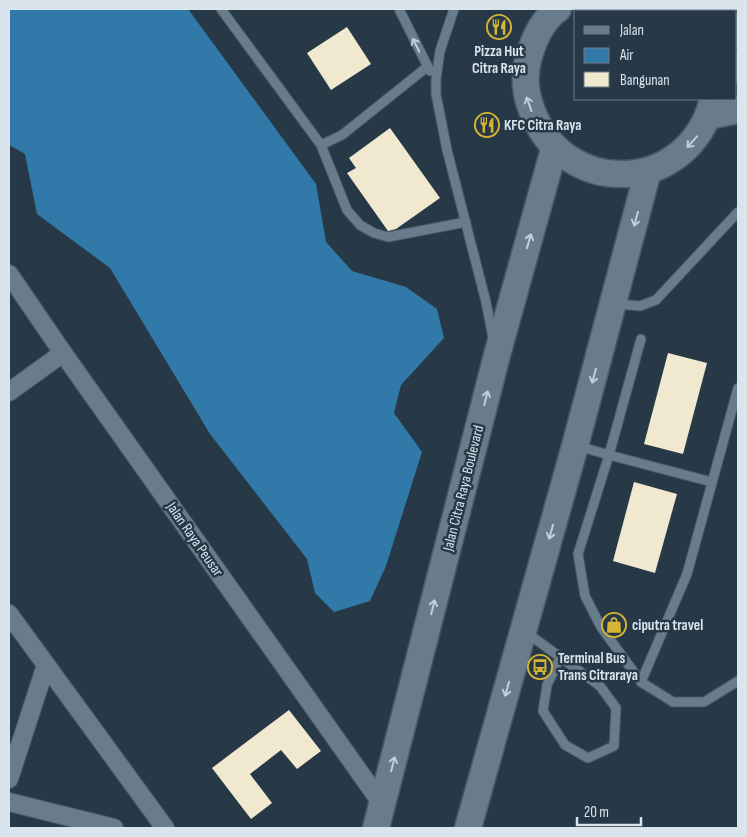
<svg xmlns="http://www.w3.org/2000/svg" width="747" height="837" font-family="'Sofia Sans Condensed',sans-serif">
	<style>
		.water { fill: #3179a8 }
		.building { fill: #f0e9d0 }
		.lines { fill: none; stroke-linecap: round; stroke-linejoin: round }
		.lane-casing { stroke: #485762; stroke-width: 11 }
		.street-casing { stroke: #485762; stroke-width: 20 }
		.secondary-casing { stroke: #485762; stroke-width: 29 }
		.lane { stroke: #687c8c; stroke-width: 9 }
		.street { stroke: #687c8c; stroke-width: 18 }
		.secondary { stroke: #687c8c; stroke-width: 26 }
		.oneway { stroke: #c2cfd9 }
		.labels { text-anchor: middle; stroke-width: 5; stroke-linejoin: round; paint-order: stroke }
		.poi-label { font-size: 15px; font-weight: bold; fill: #d9e4ec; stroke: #273947; text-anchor: start }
		.street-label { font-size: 15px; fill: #d9e4ec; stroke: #273947 }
	</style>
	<rect width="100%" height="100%" fill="#273947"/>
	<path class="water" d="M9,9H188L316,184L326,242L352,271L406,287L437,309L444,338L401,385L394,413L422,452L386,566L370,601L334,612L315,593L307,559L210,434L110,268L37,214L25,154L9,145Z"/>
	<g class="building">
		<path d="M347,27L371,64L331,90L307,53Z"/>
		<path d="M390,128L440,198L396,229L388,231L347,173L356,168L349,158Z"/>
		<path d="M668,353L707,363L683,454L644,444Z"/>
		<path d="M634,482L677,494L655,573L613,561Z"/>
		<path d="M289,710L321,751L297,769L281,750L250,774L272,803L251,819L212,768Z"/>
	</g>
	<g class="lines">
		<defs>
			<g id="lane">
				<path d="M221,9L321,145L342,135L427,67"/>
				<path d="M399,9L430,71"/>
				<path d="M454,9L440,51L436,79V94L447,150L486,302L493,338"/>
				<path d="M321,145L347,210L360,225L374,233L388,237L466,222"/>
				<path d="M616,304L640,306L656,300L738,212"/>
				<path d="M641,339L609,455L712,482"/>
				<path d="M578,446L609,455L578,554L585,596L601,627L641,682L673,702H704L738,681"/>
				<path d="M527,633L600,686L616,708L614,746L588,758L565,745L543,711L547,685L560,658"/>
				<path d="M641,682L687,574L738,388"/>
			</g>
			<g id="street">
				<path d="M9,274L63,353L382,804"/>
				<path d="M9,392L63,353"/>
				<path d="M9,614L165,828"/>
				<path d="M9,779L46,665"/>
				<path d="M9,802L114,828"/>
			</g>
			<g id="secondary">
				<path d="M558,9C542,20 534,39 529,56C524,73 525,92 531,108C563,200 690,195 713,99"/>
				<path d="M681,9L684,11"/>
				<path d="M708,11L722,9"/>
				<path d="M736,35L738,27"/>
				<path d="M736,63L738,69"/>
				<path d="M709,116L738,110"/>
				<path d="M376,828L497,355L554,149"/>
				<path d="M468,828L575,446L648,171"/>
			</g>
		</defs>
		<use href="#lane" class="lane-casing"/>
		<use href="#street" class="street-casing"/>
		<use href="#secondary" class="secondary-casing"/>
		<use href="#lane" class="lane"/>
		<use href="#street" class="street"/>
		<use href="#secondary" class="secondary"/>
	</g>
	<defs><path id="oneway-shaft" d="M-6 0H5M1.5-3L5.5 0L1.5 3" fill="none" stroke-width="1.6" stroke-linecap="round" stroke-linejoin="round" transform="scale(1.25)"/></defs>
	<g class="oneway">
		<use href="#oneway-shaft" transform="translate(416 45) rotate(-116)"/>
		<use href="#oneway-shaft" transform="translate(529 104) rotate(-109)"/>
		<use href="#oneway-shaft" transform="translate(692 142) rotate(132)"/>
		<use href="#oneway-shaft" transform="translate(636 219) rotate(105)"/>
		<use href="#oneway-shaft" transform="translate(529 241) rotate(-74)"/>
		<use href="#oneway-shaft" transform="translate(594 376) rotate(105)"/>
		<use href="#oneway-shaft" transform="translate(486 398) rotate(-76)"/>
		<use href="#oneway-shaft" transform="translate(551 532) rotate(106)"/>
		<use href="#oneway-shaft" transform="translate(433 607) rotate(-76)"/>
		<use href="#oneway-shaft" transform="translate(507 689) rotate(106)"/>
		<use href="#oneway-shaft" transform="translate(393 764) rotate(-76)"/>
	</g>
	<defs>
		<symbol id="restaurant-ring" viewBox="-11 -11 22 22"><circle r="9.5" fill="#273947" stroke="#d6b534" stroke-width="1.5"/><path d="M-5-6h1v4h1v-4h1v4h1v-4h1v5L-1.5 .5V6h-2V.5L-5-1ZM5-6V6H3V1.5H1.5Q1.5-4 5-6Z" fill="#d6b534"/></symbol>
		<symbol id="shop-ring" viewBox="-11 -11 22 22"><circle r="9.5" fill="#273947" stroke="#d6b534" stroke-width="1.5"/><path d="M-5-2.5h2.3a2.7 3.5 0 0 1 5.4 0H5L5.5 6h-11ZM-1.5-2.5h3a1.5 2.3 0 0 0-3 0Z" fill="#d6b534"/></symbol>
		<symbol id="bus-ring" viewBox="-11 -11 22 22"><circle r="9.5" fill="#273947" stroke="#d6b534" stroke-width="1.5"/><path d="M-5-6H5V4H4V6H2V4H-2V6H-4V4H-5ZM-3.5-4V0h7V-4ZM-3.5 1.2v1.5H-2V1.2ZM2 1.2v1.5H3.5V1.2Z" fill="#d6b534"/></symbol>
	</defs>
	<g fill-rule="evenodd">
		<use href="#restaurant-ring" x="485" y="13" width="28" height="28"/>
		<use href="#restaurant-ring" x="473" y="111" width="28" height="28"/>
		<use href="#shop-ring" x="600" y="611" width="28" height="28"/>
		<use href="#bus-ring" x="526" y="653" width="28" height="28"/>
	</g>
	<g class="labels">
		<g class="poi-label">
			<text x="499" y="56" text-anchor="middle">Pizza Hut<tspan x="499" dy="17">Citra Raya</tspan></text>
			<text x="504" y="130">KFC Citra Raya</text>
			<text x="632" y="630">ciputra travel</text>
			<text x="558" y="663">Terminal Bus<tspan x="558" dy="17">Trans Citraraya</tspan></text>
		</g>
		<g class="street-label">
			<text transform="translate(463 488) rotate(-76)" y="5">Jalan Citra Raya Boulevard</text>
			<text transform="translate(195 539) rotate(55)" y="5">Jalan Raya Peusar</text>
		</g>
	</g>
	<rect width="747" height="837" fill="none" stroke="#d9e4ec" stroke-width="20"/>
	<rect x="574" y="10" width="162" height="90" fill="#273947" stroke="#6e7d89"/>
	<rect x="584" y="26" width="25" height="8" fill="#687c8c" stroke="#6e7d89"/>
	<text x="620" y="35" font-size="15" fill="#d9e4ec">Jalan</text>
	<rect x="584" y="48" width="25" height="15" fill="#3179a8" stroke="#6e7d89"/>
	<text x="620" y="60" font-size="15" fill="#d9e4ec">Air</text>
	<rect x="584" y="72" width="25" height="15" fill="#f0e9d0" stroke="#6e7d89"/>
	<text x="620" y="85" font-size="15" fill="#d9e4ec">Bangunan</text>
	<path d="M577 817v8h64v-8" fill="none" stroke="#d9e4ec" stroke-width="2.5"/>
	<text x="584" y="817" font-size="15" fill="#d9e4ec" stroke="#273947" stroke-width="4" paint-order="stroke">20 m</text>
</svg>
